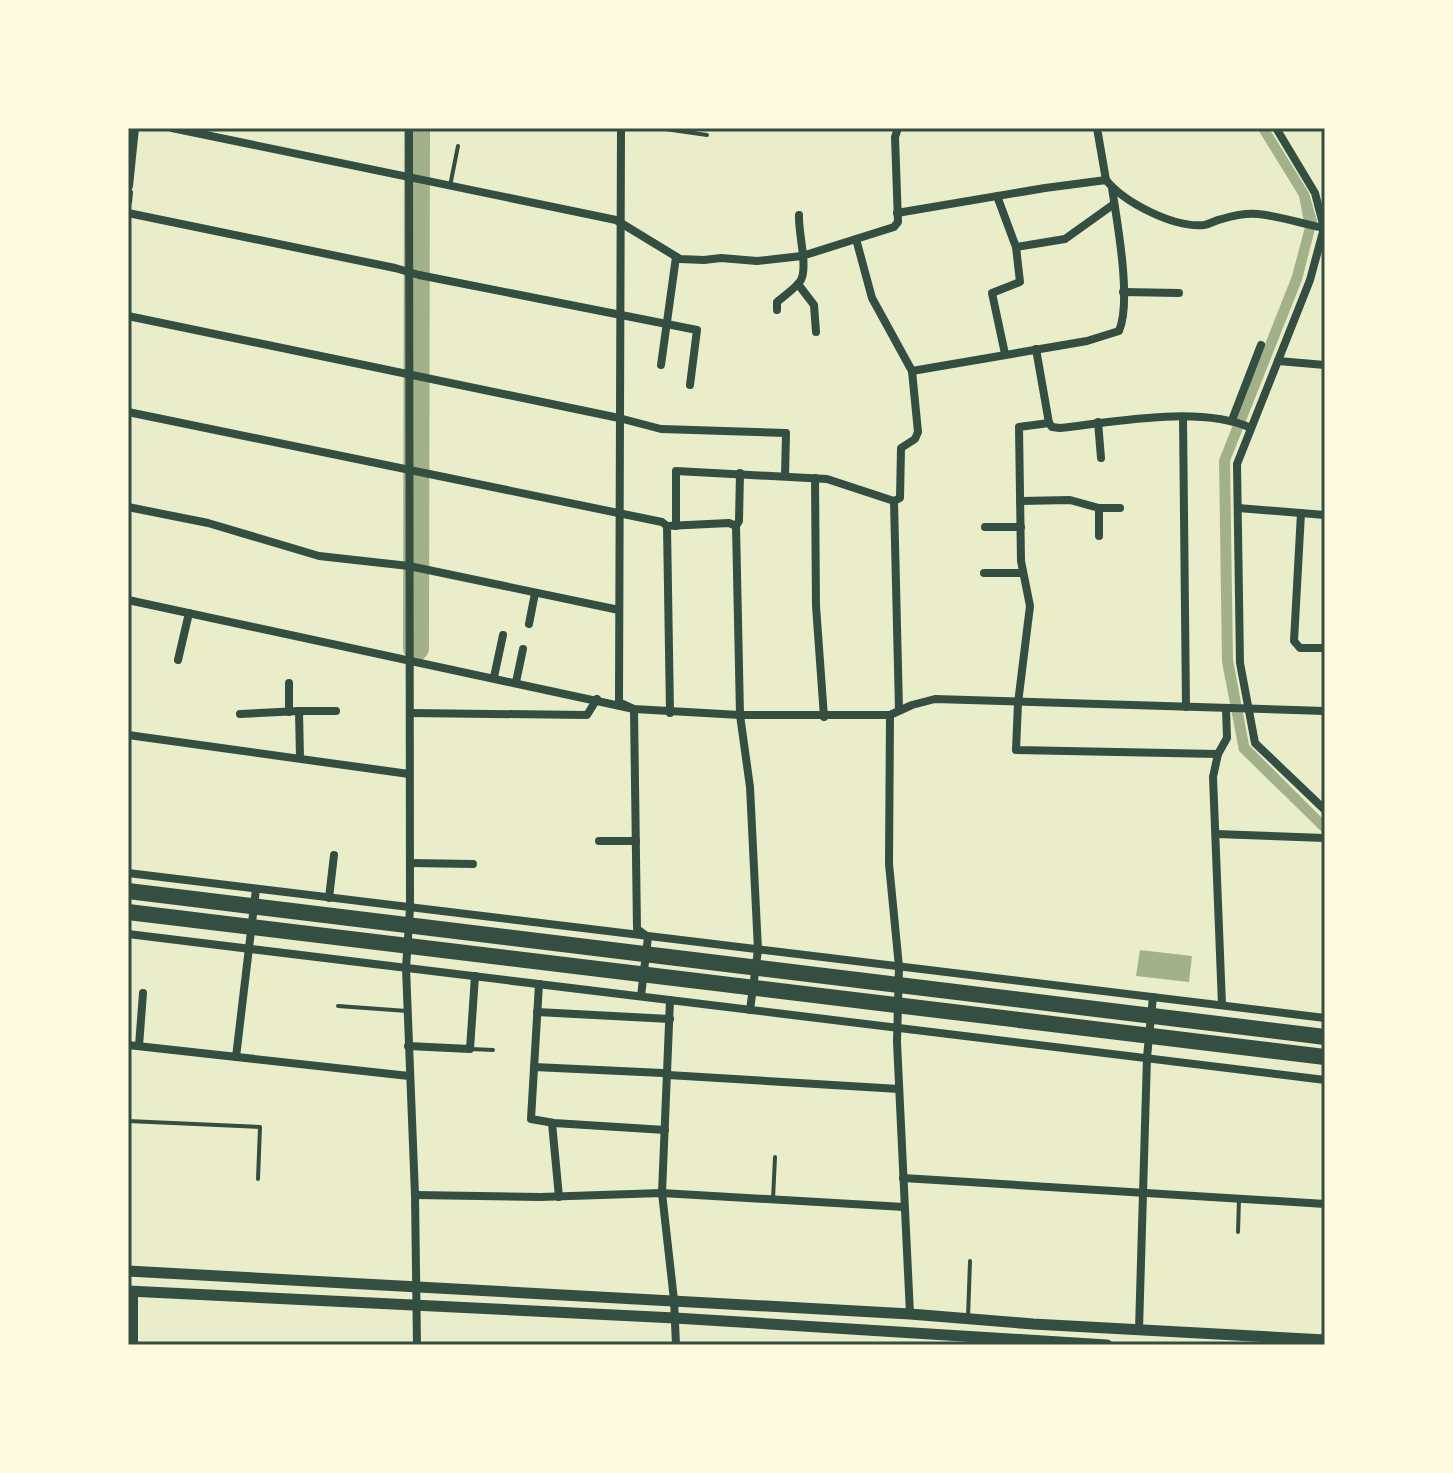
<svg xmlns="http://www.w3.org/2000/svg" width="1453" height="1473" font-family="Figtree,sans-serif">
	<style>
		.water { fill: #a3b18a }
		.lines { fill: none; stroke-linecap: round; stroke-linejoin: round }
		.river { stroke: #a3b18a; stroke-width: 26 }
		.service { stroke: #344e41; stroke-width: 4 }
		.minor { stroke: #344e41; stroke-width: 8 }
		.tertiary { stroke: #344e41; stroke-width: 11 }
		.motorway { stroke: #344e41; stroke-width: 16 }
		.neatline { fill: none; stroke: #344e41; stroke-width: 3 }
	</style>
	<rect width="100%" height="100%" fill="#e9edc9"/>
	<g class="water">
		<path d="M1257,128H1269L1309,193L1317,221L1302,280L1230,461L1233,660L1249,745L1325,821V835L1239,751L1222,662L1219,460L1292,276L1305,227L1299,196Z"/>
		<path d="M1140,950L1192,956L1189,982L1136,976Z"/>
	</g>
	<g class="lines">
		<path class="river" d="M416,648L417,128"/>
		<g class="service">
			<path d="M658,128L707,135"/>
			<path d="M450,186L458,146"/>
			<path d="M338,1006L407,1011"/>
			<path d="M471,1049L493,1050"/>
			<path d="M128,1121L260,1127L258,1179"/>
			<path d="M773,1199L775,1157"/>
			<path d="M1238,1232L1239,1199"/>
			<path d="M968,1318L970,1261"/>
		</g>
		<g class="minor">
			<path d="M172,128L616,220L680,259L704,260L721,258L757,261L802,256L894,227L898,222L895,137L898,128"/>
			<path d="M409,128L410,908L406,968L415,1195L417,1345"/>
			<path d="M621,128L619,702L634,709L637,929L648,937L641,996"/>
			<path d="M1097,128L1106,180"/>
			<path d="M1276,128L1315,193L1324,228L1310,280L1237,464L1240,663L1255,743L1325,810"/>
			<path d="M129,186L135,128"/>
			<path d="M997,196L1016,247L1020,282L992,293L1005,354"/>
			<path d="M128,202L129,193"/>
			<path d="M128,213L395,268L419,275L697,330L690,385"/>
			<path d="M897,213L1045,188L1106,180C1125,203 1174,228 1204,225C1210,224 1216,220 1222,219C1232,216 1248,213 1258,214C1280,216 1303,224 1325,228"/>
			<path d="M856,239L872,298L912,371L918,432L915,439L901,448L900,498L894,501L899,710"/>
			<path d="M1016,247L1065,239L1114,204"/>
			<path d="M798,284L814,305L816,332"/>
			<path d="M1123,292L1179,293"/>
			<path d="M777,310V302C785,295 796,288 801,280C808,266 798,232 799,215"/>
			<path d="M128,316L619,418L661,429L786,433L785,476"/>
			<path d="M1036,349L1049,423L1052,427L1060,428C1114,422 1200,405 1251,428"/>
			<path d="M1278,361L1325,365"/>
			<path d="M661,365L676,257"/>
			<path d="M912,371L1087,341L1119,331C1132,301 1117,222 1112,188"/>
			<path d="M128,412L662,522L667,526"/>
			<path d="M1183,417L1186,707"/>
			<path d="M1232,420L1261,345"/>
			<path d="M1098,422L1101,458"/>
			<path d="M1049,423L1019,427L1021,561L1030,606L1018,703L1016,750L1218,754"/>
			<path d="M740,473L739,521L736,526L740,715L750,787L758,950L750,1010"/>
			<path d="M815,478L816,606L824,717"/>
			<path d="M1020,501L1070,500L1099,508H1120"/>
			<path d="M128,507L208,523L319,556L409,566L619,610"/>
			<path d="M1238,508L1325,515"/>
			<path d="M1301,513L1294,641L1300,648H1325"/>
			<path d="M676,526V471L827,479L894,501"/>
			<path d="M985,527H1021"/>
			<path d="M1099,536V508"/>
			<path d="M984,573H1022"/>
			<path d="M128,600L634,709L740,715H890L912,705L935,699L1325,711"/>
			<path d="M529,624L535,593"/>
			<path d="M178,660L189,613"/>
			<path d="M494,677L503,635"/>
			<path d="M516,682L523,649"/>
			<path d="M289,683V712"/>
			<path d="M299,711H336"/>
			<path d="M410,713L587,715L597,699"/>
			<path d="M670,713L667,526L729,523L736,526"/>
			<path d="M240,714L299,711L300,758"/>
			<path d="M890,715L889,864L899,967L897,1042L910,1314"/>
			<path d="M128,735L409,774"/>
			<path d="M1216,834L1325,838"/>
			<path d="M599,841H636"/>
			<path d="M410,863L473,864"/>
			<path d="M128,873L1325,1018"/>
			<path d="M329,898L334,855"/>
			<path d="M128,934L1325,1080"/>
			<path d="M539,984L531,1119L554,1123L665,1130"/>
			<path d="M670,1000L662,1193L674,1300L676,1345"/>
			<path d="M1222,1005L1213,777L1218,754L1227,738L1226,709"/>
			<path d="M537,1012L670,1019"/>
			<path d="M128,1045L409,1076"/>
			<path d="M139,1046L143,993"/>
			<path d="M408,1046L470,1049L475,976"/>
			<path d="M236,1057L256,889"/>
			<path d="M534,1067L663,1073L668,1075L899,1089"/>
			<path d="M552,1123L559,1197"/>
			<path d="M903,1178L1325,1204"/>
			<path d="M415,1195L540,1197L662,1193L904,1207"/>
			<path d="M1139,1330L1147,1057L1153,997"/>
			<path d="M134,1345V1291"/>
		</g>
		<g class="tertiary">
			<path d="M128,1271L910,1314L1033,1324L1325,1340"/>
			<path d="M128,1291L675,1318L1107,1345"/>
		</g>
		<g class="motorway">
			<path d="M128,891L1325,1037"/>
			<path d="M128,912L1325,1057"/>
		</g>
	</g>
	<rect width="1453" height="1473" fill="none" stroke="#fefae0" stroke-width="260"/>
	<rect x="130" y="130" width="1193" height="1213" class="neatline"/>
</svg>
